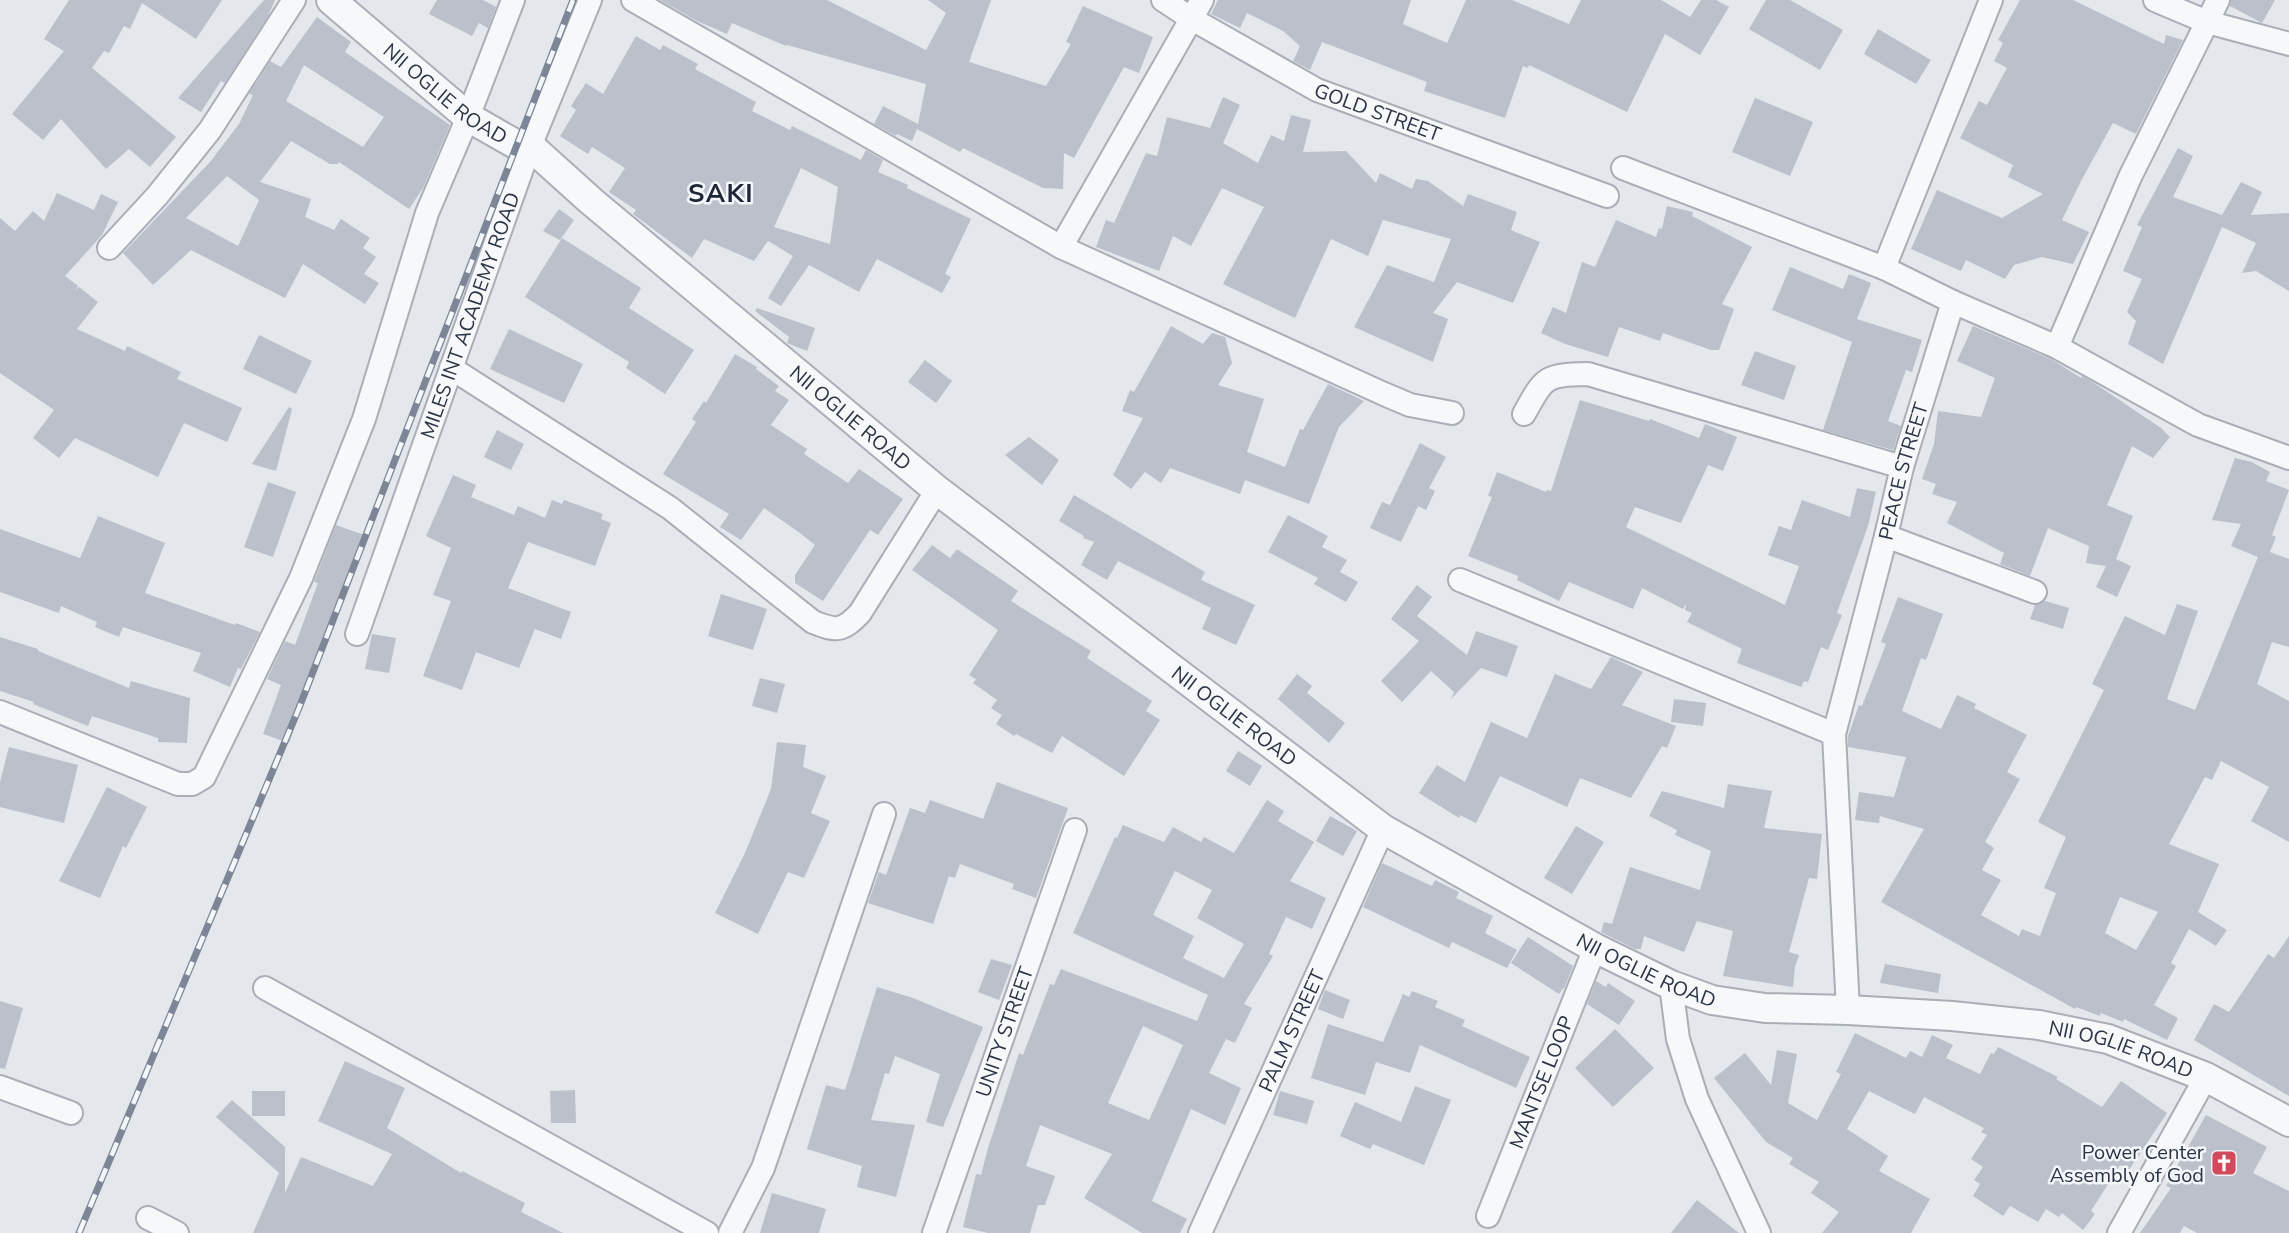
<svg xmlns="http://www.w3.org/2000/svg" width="2289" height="1233" font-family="'Nunito Sans',sans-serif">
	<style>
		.building { fill: #bbc0ca; fill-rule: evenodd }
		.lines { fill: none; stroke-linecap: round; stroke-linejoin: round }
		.minor-casing { stroke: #a9aeb7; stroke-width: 26 }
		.tertiary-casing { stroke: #a9aeb7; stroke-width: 32 }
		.minor { stroke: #f7f8fa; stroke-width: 22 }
		.tertiary { stroke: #f7f8fa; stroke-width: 28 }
		.rail-casing { stroke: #7d8696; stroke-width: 7 }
		.rail { stroke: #f4f6f9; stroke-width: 4.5; stroke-dasharray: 14; stroke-linecap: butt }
		.labels { text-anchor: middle; stroke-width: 5; stroke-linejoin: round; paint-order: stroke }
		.street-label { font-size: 20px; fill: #2b3445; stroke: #f4f6f9 }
		.poi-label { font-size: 20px; fill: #2b3445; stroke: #f4f6f9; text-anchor: end }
		.district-label { font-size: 26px; font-weight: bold; letter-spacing: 1.5px; fill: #1d2536; stroke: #f4f6f9 }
	</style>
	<rect width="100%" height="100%" fill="#e4e7ec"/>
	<g class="building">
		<path d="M69,0H222L196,39L142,3L130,29L124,26L109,53L104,51L92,68L176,137L150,167L129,149L106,169L61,119L43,140L12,114L64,51L44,39Z"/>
		<path d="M264,0H275L268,16L225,83L221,81L201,112L178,98Z"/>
		<path d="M437,0H483L496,7L488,28L479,23L472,36L429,14Z"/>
		<path d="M660,0H827L926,50L946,13L928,0H991L969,62L1046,86L1071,44L1066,42L1083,6L1153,37L1139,73L1124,67L1074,158L1064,153L1063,189L1043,188L963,148L960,152L917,129L912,141L897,134L896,136L874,124L883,106L918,124L926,84L787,45L786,46L732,23L727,34L697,21Z"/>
		<path d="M1218,0H1411L1403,24L1447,43L1466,0H1512L1569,24L1581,0H1661L1690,17L1701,0H1716L1729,7L1700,55L1665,34L1627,112L1529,65L1528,68L1523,66L1505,118L1424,91L1427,82L1322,42L1310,70L1293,61L1300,46L1283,31L1247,13L1240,28L1211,14Z"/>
		<path d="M1766,0H1790L1843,30L1820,70L1749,29Z"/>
		<path d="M2020,0H2073L2164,44L2166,35L2183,40L2136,134L2113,123L2082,179L2062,220L2089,232L2073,264L2042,257L2014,265L2005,279L1966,260L1961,271L1911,249L1937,190L2002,218L2043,194L2008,177L2013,165L1960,138L1979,101L1987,105L2007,68L1994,61L2003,43L1998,40Z"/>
		<path d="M2231,0H2275L2262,23L2230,6Z"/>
		<path d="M317,17L351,42L345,52L450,125L423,188L409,209L339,162L338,164H330L291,141L260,182L311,199L305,217L334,230L341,219L370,238L363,248L376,257L364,274L379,283L365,304L303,264L285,298L191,250L153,285L123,253L210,162L239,124L253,95L249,94L270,61L281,67ZM304,65L384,117L363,147L286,101ZM227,176L259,200L238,246L186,218Z"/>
		<path d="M1878,29L1931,60L1916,84L1864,54Z"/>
		<path d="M636,36L660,50L663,45L698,64L695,69L756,102L752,111L790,130L792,126L861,160L866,150L883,160L878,172L908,185L907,188L971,219L945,274L951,277L942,293L877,259L859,292L809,265L781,306L768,298L793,256L768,241L754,261L704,239L692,258L633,214L636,210L609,192L625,168L592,147L588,154L560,136L576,110L571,106L586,83L603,94ZM801,168L838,187L830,244L774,227Z"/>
		<path d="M1223,97L1240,105L1223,143L1258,163L1271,135L1284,141L1291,115L1311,120L1303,152L1346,151L1376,183L1380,173L1412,189L1416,179L1428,181L1463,206L1468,194L1517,212L1511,230L1540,242L1513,303L1457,282L1433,313L1448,319L1433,362L1354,327L1387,265L1434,282L1451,239L1383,220L1368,256L1331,239L1295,318L1223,284L1264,207L1222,188L1191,246L1173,236L1159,271L1096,247L1106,220L1114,223L1146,153L1157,156L1167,117L1210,128Z"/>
		<path d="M1755,98L1813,122L1790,176L1732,152Z"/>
		<path d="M2178,148L2193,156L2173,197L2222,215L2241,182L2262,192L2251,215L2289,213V291L2256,271L2242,273L2256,243L2222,227L2163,364L2128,344L2136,321L2127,312L2142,279L2123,271L2142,227L2137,225Z"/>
		<path d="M57,193L94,210L101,194L118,202L102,235L65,276L78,286L76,290L79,287L98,302L77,329L125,351L127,346L181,372L177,379L242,408L227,442L184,423L158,477L75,438L59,458L33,438L54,410L0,373V218L15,231L33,211L44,221Z"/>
		<path d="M1667,206L1693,212L1692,216L1752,247L1722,304L1734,309L1719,350H1711L1663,333L1660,341L1619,327L1608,357L1565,344L1541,333L1553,307L1566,313L1582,262L1595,267L1616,220L1656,237L1659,228L1662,229Z"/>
		<path d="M559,209L574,220L560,240L543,231Z"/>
		<path d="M562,238L641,288L629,308L694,350L665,394L626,368L629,362L525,297Z"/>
		<path d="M1790,267L1843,289L1849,274L1871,283L1857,319L1922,340L1912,372L1906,370L1888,421L1901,426L1893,450L1823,430L1852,342L1772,310Z"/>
		<path d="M757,308L815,328L807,351L787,343L789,337L755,311Z"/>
		<path d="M1171,326L1203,344L1212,333L1225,337L1232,363L1218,385L1264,399L1247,452L1285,467L1300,429L1303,430L1328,384L1364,401L1339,427L1309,504L1245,480L1240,494L1170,468L1161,483L1145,472L1131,489L1113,475L1143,418L1122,411L1130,390L1134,392Z"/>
		<path d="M1973,326L2051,359L2081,378L2082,376L2091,381L2161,428L2170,437L2153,458L2132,446L2107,505L2133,516L2116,559L2131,566L2117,597L2096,587L2106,566L2086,563L2089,546L2048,528L2030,576L2000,564L2004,553L1947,523L1957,502L1932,494L1936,484L1922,479L1934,444L1938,411L1981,417L1995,378L1957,361Z"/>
		<path d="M509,329L583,364L564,403L490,369Z"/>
		<path d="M259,335L312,361L296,394L243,369Z"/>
		<path d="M1755,351L1796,366L1784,400L1741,385Z"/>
		<path d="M735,354L757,367L756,369L779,386L775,391L789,400L771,425L807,449L804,454L848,483L859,469L903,499L878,535L870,530L823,601L795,583V575L815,545L800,533L764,508L741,540L720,527L729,514L663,474L696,422L692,419L704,401L706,403Z"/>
		<path d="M925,360L952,381L936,403L908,382Z"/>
		<path d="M1580,400L1649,421L1650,419L1699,438L1705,424L1737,437L1723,471L1708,465L1681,523L1635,507L1626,527L1785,605L1799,566L1768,555L1779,526L1791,530L1802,500L1850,517L1857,488L1876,492L1868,526L1837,613L1842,615L1828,650L1821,647L1808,682L1804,681L1801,687L1737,663L1742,649L1687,622L1692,613L1685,610L1686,604L1683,609L1642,588L1633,609L1569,582L1559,601L1517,580L1518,576L1468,556L1492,497L1488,496L1497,472L1546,492L1547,490L1551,491Z"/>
		<path d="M289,407L292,409L276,471L252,464Z"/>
		<path d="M497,430L524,444L511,470L484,457Z"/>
		<path d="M1029,437L1059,460L1042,485L1005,455Z"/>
		<path d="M1420,443L1446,457L1429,488L1435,491L1426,510L1418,506L1401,542L1370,528L1382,502L1390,505Z"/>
		<path d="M2235,458L2252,462L2270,472L2266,481L2289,490L2272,535L2276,537L2270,552L2289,559V647L2272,642L2257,684L2289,701V842L2251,821L2269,787L2221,761L2212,780L2205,777L2169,844L2219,864L2198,912L2227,930L2216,946L2189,929L2171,963L2176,966L2154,1005L2178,1018L2167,1040L2124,1019L2123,1022L2101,1013L2100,1016L2076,1007L2075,1009L1881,902L1924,829L1880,816L1879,823L1855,820L1859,792L1894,797L1906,757L1848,747V736L1859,705L1862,706L1886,644L1881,642L1898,597L1943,614L1926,660L1921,658L1902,711L1941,729L1957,695L1976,704L1974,708L2027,735L2007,772L2020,779L1985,842L1994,848L1982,870L2001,880L1981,915L2019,936L2022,929L2040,936L2056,893L2044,888L2066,837L2038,822L2104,690L2092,684L2125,616L2165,635L2177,604L2198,611L2167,699L2195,710L2258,557L2231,546L2241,524L2212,520ZM2120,897L2158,912L2136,950L2105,933Z"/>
		<path d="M453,475L476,485L471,497L514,515L518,506L545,518L552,500L562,504L564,500L603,514L601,519L611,523L595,566L528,542L508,588L571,612L561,639L535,629L519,668L476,652L462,690L423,676L451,601L433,595L451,548L426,536Z"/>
		<path d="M268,482L296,492L273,557L244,547Z"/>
		<path d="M1074,495L1205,572L1201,580L1255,605L1236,645L1202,629L1211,608L1118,561L1107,580L1081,565L1094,542L1083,538L1084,536L1059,521Z"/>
		<path d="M1288,515L1328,536L1322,547L1347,560L1340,572L1358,582L1346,602L1314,584L1318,578L1268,552Z"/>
		<path d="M98,516L165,543L145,593L235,625L236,623L260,632L241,669L238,668L230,687L193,671L201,653L123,627L119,637L95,627L97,622L61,606L59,613L0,592V529L80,558Z"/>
		<path d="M336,525L364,535L289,743L263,734L281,685L267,679L285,641L295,645L318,583L314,582Z"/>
		<path d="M932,545L950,558L957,549L1018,591L1011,601L1091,651L1087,658L1152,701L1146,711L1160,720L1124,776L1062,736L1052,753L1016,734L1014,736L996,724L1002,715L991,708L997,700L973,683L976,679L969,675L998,630L912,570Z"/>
		<path d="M1417,585L1432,597L1417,616L1467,655L1476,631L1518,646L1507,677L1481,668L1451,699L1454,692L1431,671L1402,702L1381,681L1419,641L1391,619Z"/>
		<path d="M721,594L767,609L753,650L708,636Z"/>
		<path d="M2045,601L2069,608L2063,629L2030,619L2035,605Z"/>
		<path d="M372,634L396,638L389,673L365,669Z"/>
		<path d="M0,637L38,649V651L129,688L131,681L190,698L187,743L158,742V738L92,716L88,726L33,704L34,702L0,691Z"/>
		<path d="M1611,657L1643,672L1622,705L1676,726L1667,748L1662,746L1631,798L1580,778L1567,807L1500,776L1476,823L1460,815L1459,818L1419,793L1437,765L1465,782L1491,722L1527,738L1555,674L1591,689Z"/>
		<path d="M1297,674L1312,686L1307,693L1345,723L1329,743L1278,699Z"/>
		<path d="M760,678L785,684L777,713L752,706Z"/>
		<path d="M1674,699L1706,703L1703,726L1671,722Z"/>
		<path d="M777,742L806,745L803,767L826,776L811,813L830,821L804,878L788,872L758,934L715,913L745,853L771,789Z"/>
		<path d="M9,747L78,765L64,823L0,807V782Z"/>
		<path d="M1238,751L1262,766L1250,786L1226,771Z"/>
		<path d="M997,782L1068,808L1036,898L1012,889L1014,884L960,864L955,878L949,876L933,924L868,903L879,872L886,875L910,808L925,813L930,800L983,819Z"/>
		<path d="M1728,784L1772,791L1764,828L1822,834L1817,879L1809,878L1789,952L1799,955L1795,967L1793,987L1723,976L1733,931L1697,921L1684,952L1644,936L1641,949H1635L1601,932L1604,922L1612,924L1630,867L1700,890L1711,851L1675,835L1677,830L1649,816L1662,791L1724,808Z"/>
		<path d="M107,787L147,807L126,848L123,846L100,898L59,881Z"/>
		<path d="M1267,800L1284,811L1278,821L1314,842L1290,881L1326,898L1312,929L1286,917L1269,954L1273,956L1244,1004L1252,1008L1235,1043L1226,1039L1209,1073L1241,1088L1225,1125L1191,1109L1152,1201L1187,1219L1180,1233H1142L1084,1198L1112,1154L1040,1125L1026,1166L1055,1176L1045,1205H1038L1030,1233H988L963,1227L976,1174L981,1175L988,1148L1019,1053L1023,1055L1050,984L1054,985L1061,969L1197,1021L1208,995L1073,933L1115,837L1117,838L1123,825L1164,842L1173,827L1201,842L1204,837L1234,853ZM1175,871L1212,890L1197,918L1244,944L1224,978L1183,958L1194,936L1153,915ZM1143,1026L1183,1045L1149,1120L1108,1103Z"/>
		<path d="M1330,816L1357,831L1343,856L1316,841Z"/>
		<path d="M1576,826L1604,842L1572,894L1544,878Z"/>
		<path d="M1382,863L1432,886L1435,880L1459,892L1456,898L1493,916L1485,933L1517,950L1507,968L1452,942L1449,948L1363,907Z"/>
		<path d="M2289,936V1096L2194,1040L2214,1004L2229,1012L2268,954L2274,958Z"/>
		<path d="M1528,937L1573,966L1564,989L1563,988L1559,994L1511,963Z"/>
		<path d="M991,959L1012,965L999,1000L978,992Z"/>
		<path d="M1885,964L1941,974L1938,993L1880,983Z"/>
		<path d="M1596,981L1606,987L1608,983L1635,1001L1619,1025L1587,1004Z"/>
		<path d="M877,987L913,998L983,1027L943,1127L926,1122L940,1074L895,1056L889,1074L885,1073L871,1120L915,1125L896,1197L857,1187L862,1166L807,1149L826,1085L845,1090Z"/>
		<path d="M1325,990L1350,1000L1343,1019L1318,1009Z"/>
		<path d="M1412,991L1438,1001L1435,1007L1465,1020L1462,1026L1530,1057L1516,1088L1420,1045L1410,1073L1376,1062L1365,1095L1311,1078L1328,1024L1383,1042L1403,994L1409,997Z"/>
		<path d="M0,1001L23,1008L5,1069L0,1068Z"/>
		<path d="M1615,1029L1654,1068L1613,1107L1575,1068Z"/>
		<path d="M1855,1033L1906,1058L1910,1051L1922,1057L1932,1035L1953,1045L1946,1058L1980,1074L1991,1053L1994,1054L1998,1047L2058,1077L2056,1079L2102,1107L2121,1081L2167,1113L2129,1170L2120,1165L2091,1211L2095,1214L2083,1230L2062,1213L2059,1217L2046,1209L2038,1222L2010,1206L2003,1216L1973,1196L1980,1184L1974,1180L1983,1167L1971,1159L1987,1135L1981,1132L1984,1128L1924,1097L1915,1114L1869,1091L1847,1129L1888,1156L1879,1171L1930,1199L1911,1233H1822L1839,1212L1811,1193L1819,1182L1789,1164L1793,1158L1766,1142L1714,1078L1745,1053L1771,1085L1777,1050L1797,1054L1788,1103L1817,1120L1841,1074L1836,1072Z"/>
		<path d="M345,1061L405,1088L387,1128L461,1173L462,1171L525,1203L521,1212L563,1233H253L279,1173L216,1117L232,1100L285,1147V1193L301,1157L373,1186L392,1154L318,1121Z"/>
		<path d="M1415,1086L1451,1100L1424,1165L1373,1144L1370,1149L1340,1136L1355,1102L1401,1122Z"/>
		<path d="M575,1090L576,1123H551L550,1091Z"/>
		<rect x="252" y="1091" width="33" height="25"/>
		<path d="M1280,1091L1314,1101L1307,1124L1273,1115Z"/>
		<path d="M2206,1115L2267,1147L2253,1173L2289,1191V1233H2197L2184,1226L2180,1233H2140L2171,1188L2166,1186Z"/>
		<path d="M772,1193L826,1209L819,1233H760Z"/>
		<path d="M1697,1200L1739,1233H1671Z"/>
	</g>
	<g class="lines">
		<defs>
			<g id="minor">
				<path d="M633,0L1061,247L1202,0"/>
				<path id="s1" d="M1163,0L1192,19L1317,90L1607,196"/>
				<path d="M2155,0L2207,22L2289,44"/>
				<path d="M1623,168L1884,268L1953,302"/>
				<path d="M1061,247L1384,394L1410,405L1452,413"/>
				<path d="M109,248L157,196L210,130L294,0"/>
				<path d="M1884,268L1991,0"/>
				<path d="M2057,347L2130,177L2218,0"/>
				<path d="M451,368L670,508L813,622C836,631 842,632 860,613L937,490"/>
				<path d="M1524,414C1545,376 1545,375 1588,374L1902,467"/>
				<path d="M1886,536L2035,592"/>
				<path d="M1460,580L1834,734"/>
				<path id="s2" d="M357,634L530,146L590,0"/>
				<path d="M0,712L178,784H192L204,777L301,578L364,419L427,213L468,117L513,0"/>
				<path d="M1671,985L1678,1039L1697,1099L1759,1233"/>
				<path d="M265,988L707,1233"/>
				<path id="s3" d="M1848,1010L1834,734L1886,536L1902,467L1953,302L2057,347L2198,425L2289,458"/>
				<path d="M0,1087L71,1113"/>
				<path id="s4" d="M1488,1216L1595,948"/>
				<path d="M148,1218L177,1233"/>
				<path d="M730,1233L763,1168L884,814"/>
				<path id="s5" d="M934,1233L1075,830"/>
				<path id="s6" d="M1200,1233L1383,829"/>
				<path d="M2119,1233L2206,1077"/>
			</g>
			<g id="tertiary">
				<path id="s7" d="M331,0L468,117L517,145L530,146L591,201L937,490L1383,829L1595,948L1671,985L1712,1000L1765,1008L1848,1010L1952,1016L2039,1025L2108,1039L2206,1077L2289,1122"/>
			</g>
		</defs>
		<use href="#minor" class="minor-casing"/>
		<use href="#tertiary" class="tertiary-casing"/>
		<use href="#minor" class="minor"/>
		<use href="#tertiary" class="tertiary"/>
		<defs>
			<path id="rail" d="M79,1233L299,708L573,0"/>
		</defs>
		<use href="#rail" class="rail-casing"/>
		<use href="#rail" class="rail"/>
	</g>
	<defs>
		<symbol id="church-square" viewBox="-11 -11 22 22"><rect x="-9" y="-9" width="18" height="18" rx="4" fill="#d1495b" stroke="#f4f6f9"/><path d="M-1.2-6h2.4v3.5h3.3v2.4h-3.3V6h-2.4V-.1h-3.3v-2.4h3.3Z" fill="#fff"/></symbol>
	</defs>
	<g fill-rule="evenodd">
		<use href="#church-square" x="2209" y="1148" width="30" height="30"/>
	</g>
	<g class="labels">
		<g class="street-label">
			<text dy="7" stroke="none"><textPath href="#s7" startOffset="148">NII OGLIE ROAD</textPath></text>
			<text dy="7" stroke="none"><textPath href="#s1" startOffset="243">GOLD STREET</textPath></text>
			<text dy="7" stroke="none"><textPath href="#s2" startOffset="338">MILES INT ACADEMY ROAD</textPath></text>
			<text dy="7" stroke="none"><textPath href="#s7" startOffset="670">NII OGLIE ROAD</textPath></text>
			<text dy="7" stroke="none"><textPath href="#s3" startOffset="548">PEACE STREET</textPath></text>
			<text dy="7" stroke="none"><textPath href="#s7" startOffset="1156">NII OGLIE ROAD</textPath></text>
			<text dy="7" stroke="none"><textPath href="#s7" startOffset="1642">NII OGLIE ROAD</textPath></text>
			<text dy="7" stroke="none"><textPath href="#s6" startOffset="222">PALM STREET</textPath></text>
			<text dy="7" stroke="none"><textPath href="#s5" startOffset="213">UNITY STREET</textPath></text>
			<text dy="7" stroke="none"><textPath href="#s7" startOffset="2128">NII OGLIE ROAD</textPath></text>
			<text dy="7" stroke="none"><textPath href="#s4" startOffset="144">MANTSE LOOP</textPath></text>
		</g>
		<g class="poi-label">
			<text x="2204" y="1159">Power Center<tspan x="2204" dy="23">Assembly of God</tspan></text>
		</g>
		<g class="district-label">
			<text x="721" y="202">SAKI</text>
		</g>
	</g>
</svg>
